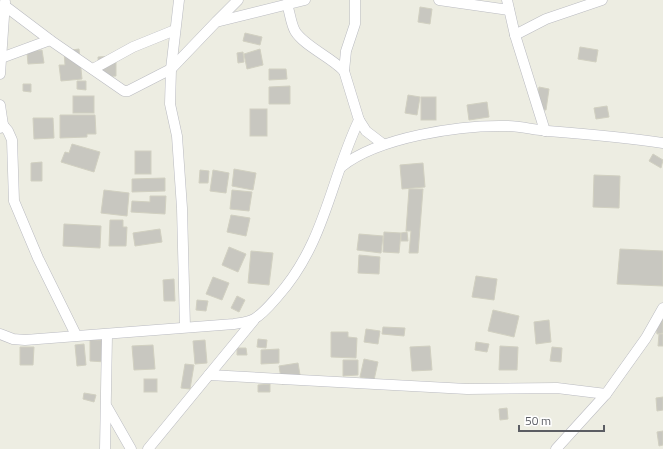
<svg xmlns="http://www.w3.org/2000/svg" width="663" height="449" font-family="'Titillium Web',sans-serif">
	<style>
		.building { fill: #c8c7c0; stroke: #d1d0c1 }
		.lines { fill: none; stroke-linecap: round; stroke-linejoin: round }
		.minor-casing { stroke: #babbc1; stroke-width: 11 }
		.minor { stroke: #fff; stroke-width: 10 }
	</style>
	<rect width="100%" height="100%" fill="#edede2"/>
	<g class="building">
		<path d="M420,7L432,9L430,24L418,22Z"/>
		<path d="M245,33L262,37L260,45L243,41Z"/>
		<path d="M580,47L598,50L596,62L578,59Z"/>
		<path d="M79,49L82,79L61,81L59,65H65L64,51Z"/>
		<path d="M260,49L263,65L247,69L244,54Z"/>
		<path d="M42,50L44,63L28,64L27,52Z"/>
		<path d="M243,52L244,62L238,63L237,53Z"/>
		<path d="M116,56V76L99,77L98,57Z"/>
		<path d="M269,69H286L287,79L269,80Z"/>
		<path d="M77,81H86V90L77,89Z"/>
		<path d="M23,84H31V92L23,91Z"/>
		<path d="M290,86V104H269V87Z"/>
		<path d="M539,87L549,89L546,110L535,109Z"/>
		<path d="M408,95L420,97L417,115L405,113Z"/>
		<rect x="73" y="96" width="21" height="17"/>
		<rect x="421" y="97" width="15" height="23"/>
		<path d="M487,102L489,117L469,120L467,105Z"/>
		<path d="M607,106L609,117L596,119L594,108Z"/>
		<rect x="250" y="109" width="17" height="27"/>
		<path d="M60,115H95L96,134H87V137L60,138Z"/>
		<path d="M33,118H53L54,138L34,139Z"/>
		<path d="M72,144L100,152L94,172L61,162L65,152L69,153Z"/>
		<rect x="135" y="151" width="16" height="23"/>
		<path d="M653,154L663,160L661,168L649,161Z"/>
		<path d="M42,162V181H31V163Z"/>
		<path d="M423,163L425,187L402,189L400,165Z"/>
		<path d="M234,169L256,173L253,190L232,186Z"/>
		<path d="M200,170L209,171L208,183H199Z"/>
		<path d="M213,170L229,173L226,193L210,191Z"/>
		<path d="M594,175L620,176L619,208L593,207Z"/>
		<path d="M165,178V191L132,192V179Z"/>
		<path d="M409,189H423L418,253H409L411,231H406Z"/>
		<path d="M104,190L129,193L127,216L101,213Z"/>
		<path d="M232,190L252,192L249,211L230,209Z"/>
		<path d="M150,196H166L165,214L131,212L132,201L150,202Z"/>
		<path d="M231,215L250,218L246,236L227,232Z"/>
		<path d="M110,220H123V227H127L126,246H109Z"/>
		<path d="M64,224L101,226L100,248L63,246Z"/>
		<path d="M160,229L162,242L135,246L133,233Z"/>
		<path d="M384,232L401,233L399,253L383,252Z"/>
		<path d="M407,232L408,241H401V233Z"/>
		<path d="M359,234L383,236L381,253L357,250Z"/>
		<path d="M229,247L246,254L238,272L222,265Z"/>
		<path d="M620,249L663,251V286L617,284Z"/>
		<path d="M251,251L273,253L269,285L248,283Z"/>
		<path d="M359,255L380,257L379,274L358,273Z"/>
		<path d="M476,276L497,279L494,300L472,297Z"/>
		<path d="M213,277L229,283L222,300L206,294Z"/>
		<path d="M174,279L175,301H164L163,280Z"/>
		<path d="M237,296L245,300L239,312L231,308Z"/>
		<path d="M197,300L208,301L206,311L196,310Z"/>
		<path d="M493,310L519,316L514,337L488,331Z"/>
		<path d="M663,312V333L657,334L655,313Z"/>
		<path d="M549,320L551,342L536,344L534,322Z"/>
		<path d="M383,327L405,328L404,336L382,334Z"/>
		<path d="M366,329L380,331L378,344L364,342Z"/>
		<path d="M331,332H348V337L357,338L356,358L331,357Z"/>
		<path d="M659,334H663V346H658Z"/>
		<path d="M258,339L267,340L266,348L257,347Z"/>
		<path d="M90,340H107L106,362L90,361Z"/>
		<path d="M205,340L207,363L195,364L193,341Z"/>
		<path d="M476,342L489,344L487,352L475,350Z"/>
		<path d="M84,344L86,365L77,366L75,345Z"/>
		<path d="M153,345L155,369L134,370L132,346Z"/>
		<path d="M430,346L432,370L412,371L410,347Z"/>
		<path d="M500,346L518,347L517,370H499Z"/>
		<path d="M20,347H34L33,365H20Z"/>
		<path d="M552,347L562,348L561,362L550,361Z"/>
		<path d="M237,348H246L247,355H237Z"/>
		<path d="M279,349V363L261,364V350Z"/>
		<path d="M364,359L378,362L374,380L360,377Z"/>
		<path d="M343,360H358V375L343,376Z"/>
		<path d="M298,363L301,381L282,384L279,366Z"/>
		<path d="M185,364L194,365L190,389L181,388Z"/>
		<rect x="144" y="379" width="13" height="13"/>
		<path d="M270,384V392H258V385Z"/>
		<path d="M84,393L96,395L94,402L83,399Z"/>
		<path d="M663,397V410L657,411L656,398Z"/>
		<path d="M507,408L508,419L500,420L499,409Z"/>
		<path d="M663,431V445L659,446L657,432Z"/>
	</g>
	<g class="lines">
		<defs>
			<g id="minor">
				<path d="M179,0L171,69L170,104L177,136L182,208L185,327"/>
				<path d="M439,0L509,10"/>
				<path d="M507,0L515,35L545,131"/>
				<path d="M287,4C290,13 291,24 295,31C304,46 331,57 344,71"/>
				<path d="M5,6L50,40L124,91H128L171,69L216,22L305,0"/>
				<path d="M217,21L238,0"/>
				<path d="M515,35L546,19L602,0"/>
				<path d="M1,58L50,40"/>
				<path d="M93,69L133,47L175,30"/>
				<path d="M0,74L5,2"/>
				<path d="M0,105L3,125L0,128"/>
				<path d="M359,120L366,131L383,144"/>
				<path d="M3,125L8,131L12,140L14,201L38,258L76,335"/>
				<path d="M341,167C378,137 460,125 506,126C520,126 534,130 548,131C587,134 625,137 663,143"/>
				<path d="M0,334L13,339L25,340L234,324C240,323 249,322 254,319C263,314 271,304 278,296C325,243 330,181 359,120L344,71L346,51L355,24V0"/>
				<path d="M209,375L467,389L557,388L606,394"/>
				<path d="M107,407L131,449"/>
				<path d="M105,449L107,335"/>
				<path d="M148,449L254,320"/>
				<path d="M556,449L606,394L646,338L663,308"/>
			</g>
		</defs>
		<use href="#minor" class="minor-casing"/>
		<use href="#minor" class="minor"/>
	</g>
	<path d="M519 425v6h85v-6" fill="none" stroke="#5b5d63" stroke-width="2"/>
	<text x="525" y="425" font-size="12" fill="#5b5d63" stroke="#ffffff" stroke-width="3" paint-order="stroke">50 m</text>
</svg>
